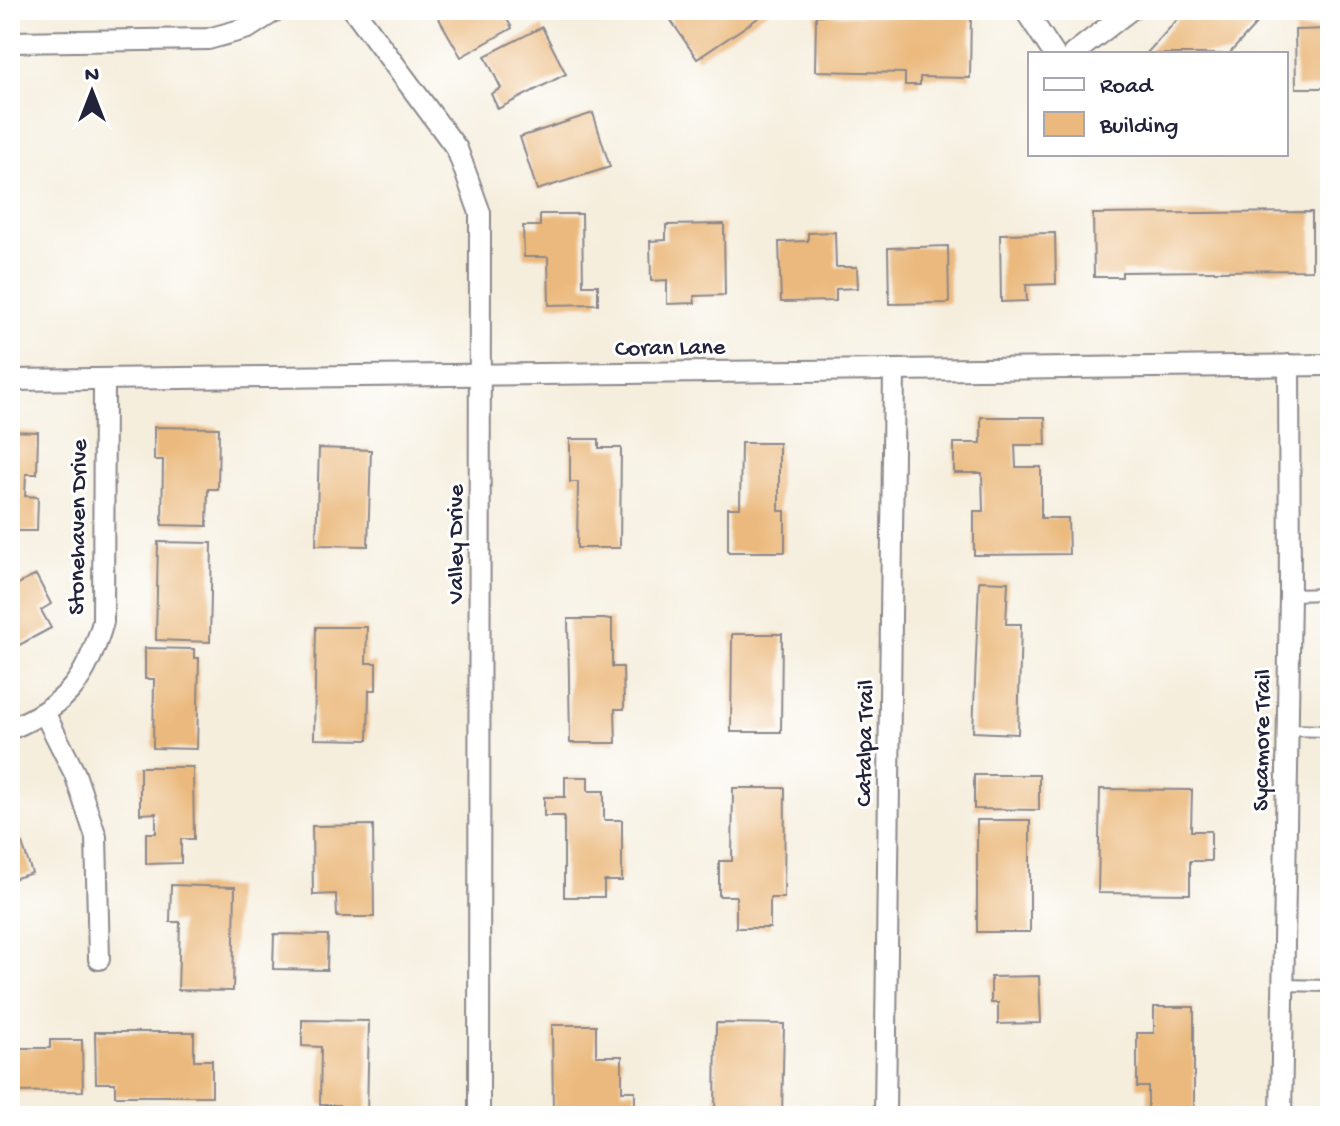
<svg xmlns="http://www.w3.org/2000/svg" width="1340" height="1126" font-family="'Gochi Hand',sans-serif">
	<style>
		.building { fill: #ebb97d }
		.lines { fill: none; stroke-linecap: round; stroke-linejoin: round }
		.service-casing { stroke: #8c888c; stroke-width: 14 }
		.minor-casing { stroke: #8c888c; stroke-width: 24 }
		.service { stroke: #fff; stroke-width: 10 }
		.minor { stroke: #fff; stroke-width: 20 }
		.labels { text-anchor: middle; stroke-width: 6; stroke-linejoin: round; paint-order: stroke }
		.street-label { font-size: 24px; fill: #22223b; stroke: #fff }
	</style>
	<rect width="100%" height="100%" fill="#fff"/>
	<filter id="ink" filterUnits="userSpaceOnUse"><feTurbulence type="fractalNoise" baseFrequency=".0125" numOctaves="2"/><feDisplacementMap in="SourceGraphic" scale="16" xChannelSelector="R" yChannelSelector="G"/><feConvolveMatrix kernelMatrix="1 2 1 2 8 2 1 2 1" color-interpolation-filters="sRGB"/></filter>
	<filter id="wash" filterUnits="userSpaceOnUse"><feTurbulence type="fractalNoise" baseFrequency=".006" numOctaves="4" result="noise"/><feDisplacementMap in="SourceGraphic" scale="32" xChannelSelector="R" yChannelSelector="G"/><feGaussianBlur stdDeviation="1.8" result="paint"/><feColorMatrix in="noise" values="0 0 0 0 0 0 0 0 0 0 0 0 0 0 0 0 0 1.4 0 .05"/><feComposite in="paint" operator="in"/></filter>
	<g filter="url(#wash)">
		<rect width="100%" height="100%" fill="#f5eedd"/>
		<g id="blocks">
			<g class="building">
				<path d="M434,10H502L512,28L461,57Z"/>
				<path d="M664,10H770L697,59Z"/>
				<path d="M943,10H971L970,78L920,77V85H905V73L815,71L816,15L943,16Z"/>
				<path d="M1186,10H1269L1229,54H1146Z"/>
				<path d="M542,27L566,74L498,109L491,94L501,88L485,56Z"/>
				<path d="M1330,29V88H1296L1295,30Z"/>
				<path d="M593,113L610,167L537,190L520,137Z"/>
				<path d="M1312,212V270L1122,272V277H1094L1093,214Z"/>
				<path d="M540,214H582L583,285H598V304L549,305L548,257H524L523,226H540Z"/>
				<path d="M724,224L725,295L694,296L695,303L667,304V280L651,281L650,241L666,240V225Z"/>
				<path d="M835,232L836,267H857L858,288L836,289V301L781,302L779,242L808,241V233Z"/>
				<path d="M1055,233L1056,284L1026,285L1027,301L1001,302L1000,234Z"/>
				<path d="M948,246L949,303L889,304L888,248Z"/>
				<path d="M981,417H1045L1046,445H1015L1016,467H1041V518H1068L1069,554L974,555V511H983L982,473H954V443H981Z"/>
				<path d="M154,427L219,428L218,489H208L207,526L162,525L163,460H154Z"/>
				<path d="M10,431L38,432L37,474H26L25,496L38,497L37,531H10Z"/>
				<path d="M570,439H599V448H621L620,548H577L578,482H570Z"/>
				<path d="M741,443H779V511H785V552H728V508H740Z"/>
				<path d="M319,448L371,450L368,546L316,545Z"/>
				<path d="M158,542L212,543L210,642L156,640Z"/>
				<path d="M36,575L51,604L41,610L51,628L10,650V588Z"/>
				<path d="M979,581L1008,582L1006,624H1021L1018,734L973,732Z"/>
				<path d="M568,619H612V667H623L624,709H615L616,743H570Z"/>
				<path d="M316,627H367L366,663H376V690H369L368,740L314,739Z"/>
				<path d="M732,634H782L781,732H731Z"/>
				<path d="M145,648L194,649V658H199L197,749L153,748L154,679H145Z"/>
				<path d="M140,767H193L194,839H181V863L146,864V833H156V813L140,814Z"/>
				<path d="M974,775H1039V810L974,809Z"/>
				<path d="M565,777H588V791H604V820H622V881H604V897H564V816H544V797H565Z"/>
				<path d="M733,788H785L784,898H770V928H736V896H719V861H732Z"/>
				<path d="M1100,789L1192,790L1191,831H1211V861H1190V894L1098,893Z"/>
				<path d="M10,808L32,873L10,880Z"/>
				<rect x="977" y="820" width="53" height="112"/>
				<path d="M373,825L374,917H337L336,894L313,895L312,826Z"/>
				<path d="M171,885L235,887L233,991L178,990L180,922H170Z"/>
				<path d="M274,934L328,935L327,970L273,969Z"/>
				<path d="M1039,976L1041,1023L998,1024V1003H991V977Z"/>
				<path d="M1154,1007H1194V1111H1148V1087H1137V1033H1154Z"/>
				<path d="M302,1020L369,1021L367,1116H339V1105H320L321,1047L302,1046Z"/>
				<path d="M716,1023L784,1024L782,1116H715Z"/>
				<path d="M552,1025H596V1056H622V1091H635V1116H553Z"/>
				<path d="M95,1032H194V1060H212V1096H115V1083H96Z"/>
				<path d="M50,1040H82L83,1091L10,1092V1048H50Z"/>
			</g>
		</g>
	</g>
	<g filter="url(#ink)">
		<use href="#blocks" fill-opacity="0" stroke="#8c888c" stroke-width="2"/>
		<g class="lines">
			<defs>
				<g id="service">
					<path d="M1290,595L1330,594"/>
					<path d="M1285,730L1330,731"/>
					<path d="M1282,985L1330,986"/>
				</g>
				<g id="minor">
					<path d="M354,10L457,149L480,213L479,1116"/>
					<path d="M1025,10L1054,54"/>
					<path d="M10,42L208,39L248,28L276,10"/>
					<path d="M1073,54L1130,10"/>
					<path d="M10,380L1330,365"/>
					<path d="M45,714L75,774L96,837L99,959"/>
					<path d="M10,729C67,705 86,681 103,622L104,379"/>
					<path d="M885,1116L894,370"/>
					<path d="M1281,1116L1290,595L1289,365"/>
				</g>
			</defs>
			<use href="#service" class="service-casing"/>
			<use href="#minor" class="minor-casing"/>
			<use href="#service" class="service"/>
			<use href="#minor" class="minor"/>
		</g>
	</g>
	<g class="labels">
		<g class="street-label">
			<text transform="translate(670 346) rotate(-1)" y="8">Coran Lane</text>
			<text transform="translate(76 527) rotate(-89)" y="8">Stonehaven Drive</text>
			<text transform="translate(454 544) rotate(-90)" y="8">Valley Drive</text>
			<text transform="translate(1260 740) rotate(-89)" y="8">Sycamore Trail</text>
			<text transform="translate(863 743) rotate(-89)" y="8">Catalpa Trail</text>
		</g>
	</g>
	<rect width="1340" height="1126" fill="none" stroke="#fff" stroke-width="40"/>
	<rect x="1028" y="52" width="260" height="104" fill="#ffffff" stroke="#a7a7b1" stroke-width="2"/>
	<rect x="1044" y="78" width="40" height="12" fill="#ffffff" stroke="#a7a7b1" stroke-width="2"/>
	<text x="1100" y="92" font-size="24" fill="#22223b">Road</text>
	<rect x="1044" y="112" width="40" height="24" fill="#ebb97d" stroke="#a7a7b1" stroke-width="2"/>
	<text x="1100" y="132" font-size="24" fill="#22223b">Building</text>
	<g transform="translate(92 92)" stroke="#ffffff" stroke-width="6" paint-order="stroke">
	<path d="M0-6L14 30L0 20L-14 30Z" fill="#22223b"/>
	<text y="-12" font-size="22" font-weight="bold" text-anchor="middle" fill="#22223b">N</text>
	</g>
</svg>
